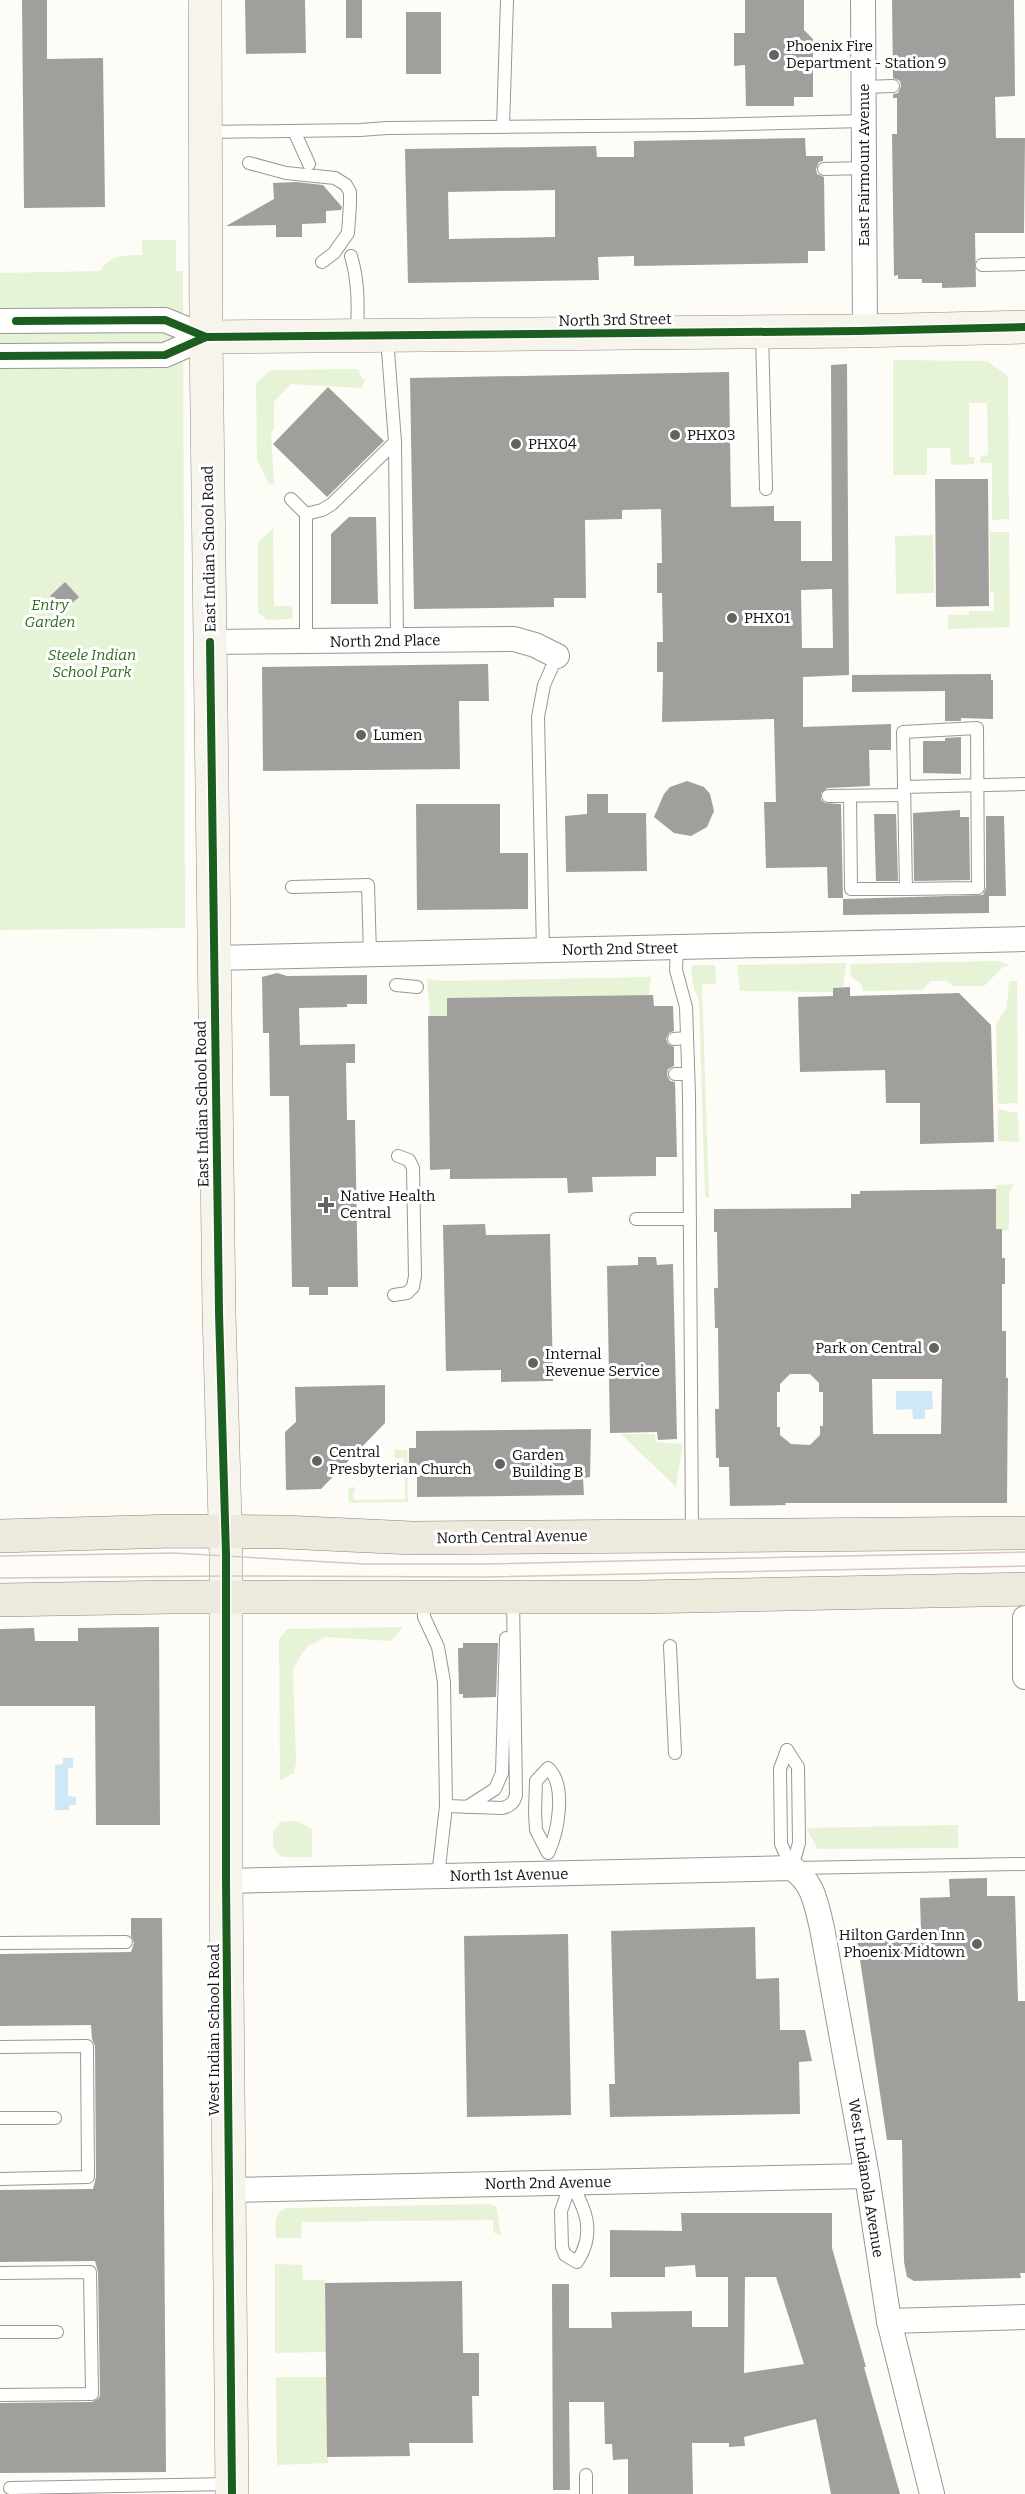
<svg xmlns="http://www.w3.org/2000/svg" width="1025" height="2494" font-family="Bitter,serif">
	<style>
		.green { fill: #e7f3d7 }
		.water { fill: #cde8f7 }
		.building { fill: #a19f9c; fill-rule: evenodd }
		.lines { fill: none; stroke-linecap: round; stroke-linejoin: round }
		.lane-casing { stroke: #979795; stroke-width: 14 }
		.street-casing { stroke: #979795; stroke-width: 26 }
		.secondary-casing { stroke: #8e8d8b; stroke-width: 34 }
		.primary-casing { stroke: #858482; stroke-width: 34 }
		.lane { stroke: #fffffe; stroke-width: 12 }
		.street { stroke: #fffffe; stroke-width: 24 }
		.secondary { stroke: #f6f4eb; stroke-width: 33 }
		.primary { stroke: #ede9dc; stroke-width: 33 }
		.tram { stroke: #d9c6c7; stroke-width: 1.5 }
		.cycleway-casing { stroke: #fff; stroke-width: 11 }
		.cycleway { stroke: #1b5e20; stroke-width: 8 }
		.poi-dot { fill: #646362; stroke: #fff; stroke-width: 2 }
		.labels { text-anchor: middle; stroke-width: 6; stroke-linejoin: round; paint-order: stroke }
		.poi-label { font-size: 15px; fill: #111; stroke: #fff; text-anchor: start }
		.street-label { font-size: 15px; fill: #111; stroke: #fff }
		.park-label { font-size: 15px; font-style: italic; fill: #2f6b1f; stroke: #fff }
	</style>
	<rect width="100%" height="100%" fill="#fdfcf7"/>
	<g class="green">
		<path d="M142,240H176V271H183L185,928L0,930V273L100,271C110,255 124,255 142,255Z"/>
		<path d="M893,360L987,361L1008,376L1009,519L992,520V463H980L981,456L988,455L987,403H969V457H975L974,464L951,465L950,448H927V475H893Z"/>
		<path d="M358,369L362,379H365L362,388L291,384L274,402V430L271,431L274,484H269L257,460L256,383L270,371L276,370Z"/>
		<path d="M273,529L274,606H292L293,619L267,620L258,613V542Z"/>
		<path d="M990,532H1009L1010,627L948,629V615H969V611H994V592H990Z"/>
		<path d="M933,535L934,593L896,594L895,536Z"/>
		<path d="M999,961L1010,966L1003,967L984,986H953L947,981H930L923,990L862,991V985L851,976L850,964Z"/>
		<path d="M846,963L843,987L833,988V992L740,991L737,965Z"/>
		<path d="M693,965H715L716,984H702L709,1198L705,1197L699,1000L694,989L691,967Z"/>
		<path d="M651,977L649,995L447,998V1016H430L427,979L441,981Z"/>
		<path d="M1009,981H1017L1018,1103L998,1104L996,1024L1007,1007Z"/>
		<path d="M998,1109L1018,1113L1019,1142L998,1141Z"/>
		<path d="M1014,1184L1009,1192V1230L1002,1231V1229H996V1185Z"/>
		<path d="M621,1434H655L656,1442L683,1444L676,1487Z"/>
		<path d="M394,1450H407L408,1502L349,1503L348,1491L352,1486L356,1490L353,1492L354,1500L405,1499L404,1458H395Z"/>
		<path d="M403,1627L391,1641L326,1637L308,1646L302,1653L293,1670L296,1762L294,1773L280,1780L279,1639L287,1629Z"/>
		<path d="M296,1821L312,1829V1857H283L277,1853L273,1845V1831L279,1825V1822Z"/>
		<path d="M958,1825V1848L818,1849L806,1828Z"/>
		<path d="M488,2204L496,2206L501,2236L493,2232V2220L302,2222L301,2238H276C276,2225 272,2214 286,2208Z"/>
		<path d="M275,2264L302,2265L303,2280H325L326,2352L275,2353Z"/>
		<path d="M276,2377H326L328,2463L277,2465Z"/>
	</g>
	<g class="water">
		<path d="M896,1391H932L933,1409L925,1410V1419H913L912,1409L896,1410Z"/>
		<path d="M63,1758H73V1768H68V1796L76,1797V1805H69V1810H55V1765L63,1764Z"/>
	</g>
	<g class="building">
		<path d="M22,0H47V59L103,58L105,207L24,208Z"/>
		<path d="M245,0H305L306,53L246,54Z"/>
		<rect x="346" y="0" width="16" height="38"/>
		<path d="M745,0H804V30L813,39V97H794V106H746L745,65L734,66V33H745Z"/>
		<path d="M892,0H1014L1015,96L995,97L996,138H1025L1024,233H975L976,287L942,288V283H922V279H898V275L894,276L892,134H897V98H893V94L898,93L901,86L900,81L893,78Z"/>
		<rect x="406" y="12" width="35" height="62"/>
		<path d="M805,138L806,156H823V161L819,162L816,169L817,174L824,177L825,251H808V263L634,266V256L598,257L599,280L408,283L405,149L596,146L597,157H634V141ZM555,190V237L449,239L448,192Z"/>
		<path d="M296,182L323,185L342,207L341,210L326,211V223L302,224V237H276V225L226,226L274,199L273,183Z"/>
		<path d="M847,364L849,675L803,677V727L891,724V750H869L870,786L827,788L821,793V800L825,803L841,804L843,898H828L827,867L766,868L764,802H776L774,719L662,722L663,672H657V642H663L662,593H657V563H662L661,509L622,510V519L585,520L586,598H554V607L414,609L410,378L729,372L731,507L774,506V521H801V561H832L831,365ZM832,589L833,648H802L801,590Z"/>
		<path d="M328,387L384,441L327,497L273,444Z"/>
		<path d="M935,479H988L989,606L936,607Z"/>
		<path d="M349,517H376L378,604H331V534Z"/>
		<path d="M65,582L79,597L63,611L50,596Z"/>
		<path d="M488,664L489,701H459L460,769L263,771L262,667Z"/>
		<path d="M991,674V680H993V719L961,718V721H945V691L852,692V675Z"/>
		<path d="M961,737V774L923,773V741H945V738Z"/>
		<path d="M687,781L704,787L710,794L714,811L707,827L691,836L674,833L654,817L664,794L670,787Z"/>
		<path d="M587,794H608V813H646L647,871L566,872L565,816L587,814Z"/>
		<path d="M416,804H500V853H528V909L417,910Z"/>
		<path d="M960,810V817H969L970,880L914,881L913,813Z"/>
		<path d="M874,814H896L898,881H876Z"/>
		<path d="M986,816H1004L1006,896H989V913L843,915V899L983,895L986,888Z"/>
		<path d="M277,973L287,976L367,975V1004H347V1007L299,1008L300,1045L355,1044V1063H346L347,1120H355L358,1287H328V1295H309V1287H292L289,1096H270L269,1033H263L262,977Z"/>
		<path d="M850,987V996L959,993L991,1025L994,1142L920,1144V1103H886L885,1070L800,1072L798,997L833,996V988Z"/>
		<path d="M653,995L654,1006H673L674,1031L669,1033L666,1039L668,1044L674,1047V1066L668,1069L667,1075L670,1081L675,1082L677,1157H656V1176L592,1177L593,1192L568,1193L567,1178L450,1179V1169L430,1170L428,1016H447V998Z"/>
		<path d="M996,1189V1229H1002V1258H1005V1284H1002V1331H1006V1378H1008L1007,1503H785L786,1505L730,1506L729,1467H719V1458H716L715,1409H719L718,1328H715L714,1288H718L717,1232H714V1209L851,1208V1194H860V1191ZM790,1374H810L819,1383V1392H823V1426H820V1435L810,1445L791,1444L780,1435V1427H777V1392H780V1384ZM872,1379H942L941,1434H873Z"/>
		<path d="M485,1224L486,1235L550,1234L553,1381L501,1382V1370L446,1371L443,1225Z"/>
		<path d="M638,1257H656L657,1265L673,1264L677,1439L658,1440L657,1432L610,1433L607,1266L638,1265Z"/>
		<path d="M385,1385V1423L321,1489L286,1490L285,1432L296,1422L295,1387Z"/>
		<path d="M591,1429L590,1477L583,1478L584,1495L417,1497V1468H409V1448H416V1431Z"/>
		<path d="M159,1627L160,1825H96L95,1706H0V1629L34,1628L35,1641H78V1628Z"/>
		<path d="M463,1643H498L496,1697L463,1698V1694H459L458,1648H463Z"/>
		<path d="M987,1878V1896H1015L1018,2001H1025V2273H1020L1021,2278L914,2281L907,2277L904,2262L902,2140H887L856,1933L921,1932L920,1898L950,1897L949,1879Z"/>
		<path d="M131,1918H162L166,2472L0,2473V2403L92,2402L99,2398L100,2394L98,2272L95,2261L0,2262V2190L93,2189L96,2177L95,2046L92,2039L91,2025L0,2026V1954L131,1952L134,1943L131,1936Z"/>
		<path d="M755,1927L756,1979L779,1978L780,2030H805L812,2061L799,2062L800,2114L610,2117L609,2084H615L611,1931Z"/>
		<path d="M568,1934L571,2115L467,2117L464,1936Z"/>
		<path d="M681,2213H832V2248L866,2367H864L900,2494H831L816,2419L744,2437L745,2446L729,2447V2443H692L693,2494H628V2459L613,2460L612,2444H605L604,2402H569L570,2490H553L552,2284H569V2328H612L611,2312L692,2311V2327H728V2277H696L695,2265L665,2267V2277H610V2230L682,2231ZM745,2277H776L804,2364L744,2373Z"/>
		<path d="M462,2281L463,2353H479V2396H472L473,2443H409L410,2456L327,2457L325,2283Z"/>
	</g>
	<g class="lines">
		<defs>
			<g id="lane">
				<path d="M864,87L893,86"/>
				<path d="M503,127L507,0"/>
				<path d="M294,131L309,164"/>
				<path d="M207,132L360,130L387,128L701,125L864,121"/>
				<path d="M249,163L286,173L335,178L346,185L350,192V204L348,233L334,253L322,262"/>
				<path d="M824,169L865,168"/>
				<path d="M351,256C359,283 358,308 357,335"/>
				<path d="M982,265L1025,264"/>
				<path d="M762,334L766,489"/>
				<path d="M395,442L397,640"/>
				<path d="M291,499L306,514V641"/>
				<path d="M306,514L322,510L332,504L395,442L387,338"/>
				<path d="M977,728L978,888L906,889L903,732Z"/>
				<path d="M904,787L1025,784"/>
				<path d="M828,796L904,795"/>
				<path d="M850,796L851,889H906"/>
				<path d="M292,887L368,885L370,955"/>
				<path d="M677,948L676,970L686,1007L689,1094L692,1534"/>
				<path d="M543,951L538,717L544,685L557,656"/>
				<path d="M396,985L417,987"/>
				<path d="M674,1039L687,1038"/>
				<path d="M675,1074H688"/>
				<path d="M636,1219H690"/>
				<path d="M394,1295L407,1293L413,1287L415,1276L413,1168L409,1160L398,1156"/>
				<path d="M423,1600L424,1617L438,1647L444,1682L446,1806L438,1876"/>
				<path d="M670,1646L675,1753"/>
				<path d="M787,1750L798,1767L799,1843L792,1868"/>
				<path d="M787,1750L780,1769L781,1844L792,1868"/>
				<path d="M548,1768C567,1785 558,1833 548,1853L536,1830L535,1812L536,1781Z"/>
				<path d="M446,1806L502,1808C510,1806 514,1803 516,1795L513,1598"/>
				<path d="M467,1807L495,1789L502,1773L506,1638"/>
				<path d="M795,1868L1025,1864"/>
				<path d="M0,1943L126,1942"/>
				<path d="M0,2047L87,2046L88,2177L0,2179"/>
				<path d="M0,2118H55"/>
				<path d="M571,2183C586,2210 596,2233 577,2262L565,2255L562,2247L561,2211Z"/>
				<path d="M0,2273L90,2272L92,2394L0,2395"/>
				<path d="M0,2332H57"/>
				<path d="M10,2488L231,2484"/>
				<path d="M586,2494V2475"/>
			</g>
			<g id="street">
				<path d="M863,0L865,331"/>
				<path d="M0,321L165,320L206,337"/>
				<path d="M0,356L165,355L206,337"/>
				<path d="M210,642L514,639L535,645L557,656"/>
				<path d="M214,958L1025,939"/>
				<path d="M1025,1618V1677"/>
				<path d="M226,1881L792,1868C814,1883 816,1904 822,1928L867,2176L889,2321L932,2494"/>
				<path d="M229,2190L867,2176"/>
				<path d="M889,2321L1025,2317"/>
			</g>
			<g id="secondary">
				<path d="M205,0L206,337L219,1312L226,1555V1881L232,2494"/>
				<path d="M206,337L857,331L1025,327"/>
			</g>
			<g id="primary">
				<path d="M0,1536L174,1531L284,1532L412,1538L1025,1533"/>
				<path d="M0,1600L173,1597H641L1025,1589"/>
			</g>
		</defs>
		<use href="#lane" class="lane-casing"/>
		<use href="#street" class="street-casing"/>
		<use href="#secondary" class="secondary-casing"/>
		<use href="#primary" class="primary-casing"/>
		<use href="#lane" class="lane"/>
		<use href="#street" class="street"/>
		<use href="#secondary" class="secondary"/>
		<use href="#primary" class="primary"/>
		<g class="tram">
			<path d="M0,1556L174,1553L364,1564H483L1025,1552"/>
			<path d="M0,1578L226,1576L483,1577L1025,1566"/>
		</g>
		<defs>
			<g id="cycleway">
				<path d="M16,321L165,320L206,337L857,331L1025,327"/>
				<path d="M0,356L165,355L206,337"/>
				<path d="M210,642L219,1312L226,1555V1881L232,2494"/>
			</g>
		</defs>
		<use href="#cycleway" class="cycleway-casing"/>
		<use href="#cycleway" class="cycleway"/>
	</g>
	<g class="poi-dot">
		<circle cx="774" cy="55" r="6"/>
		<circle cx="675" cy="435" r="6"/>
		<circle cx="516" cy="444" r="6"/>
		<circle cx="732" cy="618" r="6"/>
		<circle cx="361" cy="735" r="6"/>
		<path d="M323 1196h6v6h6v6h-6v6h-6v-6h-6v-6h6z"/>
		<circle cx="934" cy="1348" r="6"/>
		<circle cx="533" cy="1363" r="6"/>
		<circle cx="317" cy="1461" r="6"/>
		<circle cx="500" cy="1464" r="6"/>
		<circle cx="977" cy="1944" r="6"/>
	</g>
	<g class="labels">
		<g class="poi-label">
			<text x="786" y="51">Phoenix Fire<tspan x="786" dy="17">Department - Station 9</tspan></text>
			<text x="687" y="440">PHX03</text>
			<text x="528" y="449">PHX04</text>
			<text x="744" y="623">PHX01</text>
			<text x="373" y="740">Lumen</text>
			<text x="340" y="1201">Native Health<tspan x="340" dy="17">Central</tspan></text>
			<text x="922" y="1353" text-anchor="end">Park on Central</text>
			<text x="545" y="1359">Internal<tspan x="545" dy="17">Revenue Service</tspan></text>
			<text x="329" y="1457">Central<tspan x="329" dy="17">Presbyterian Church</tspan></text>
			<text x="512" y="1460">Garden<tspan x="512" dy="17">Building B</tspan></text>
			<text x="965" y="1940" text-anchor="end">Hilton Garden Inn<tspan x="965" dy="17">Phoenix Midtown</tspan></text>
		</g>
		<g class="street-label">
			<text transform="translate(864 165) rotate(-90)" y="5">East Fairmount Avenue</text>
			<text transform="translate(615 320) rotate(-1)" y="5">North 3rd Street</text>
			<text transform="translate(209 549) rotate(-91)" y="5">East Indian School Road</text>
			<text transform="translate(385 641) rotate(-1)" y="5">North 2nd Place</text>
			<text transform="translate(620 949) rotate(-1)" y="5">North 2nd Street</text>
			<text transform="translate(202 1104) rotate(-91)" y="5">East Indian School Road</text>
			<text transform="translate(512 1537) rotate(-1)" y="5">North Central Avenue</text>
			<text transform="translate(509 1875) rotate(-1)" y="5">North 1st Avenue</text>
			<text transform="translate(214 2030) rotate(-90)" y="5">West Indian School Road</text>
			<text transform="translate(866 2178) rotate(81)" y="5">West Indianola Avenue</text>
			<text transform="translate(548 2183) rotate(-1)" y="5">North 2nd Avenue</text>
		</g>
		<g class="park-label">
			<text x="50" y="610">Entry<tspan x="50" dy="17">Garden</tspan></text>
			<text x="92" y="660">Steele Indian<tspan x="92" dy="17">School Park</tspan></text>
		</g>
	</g>
</svg>
